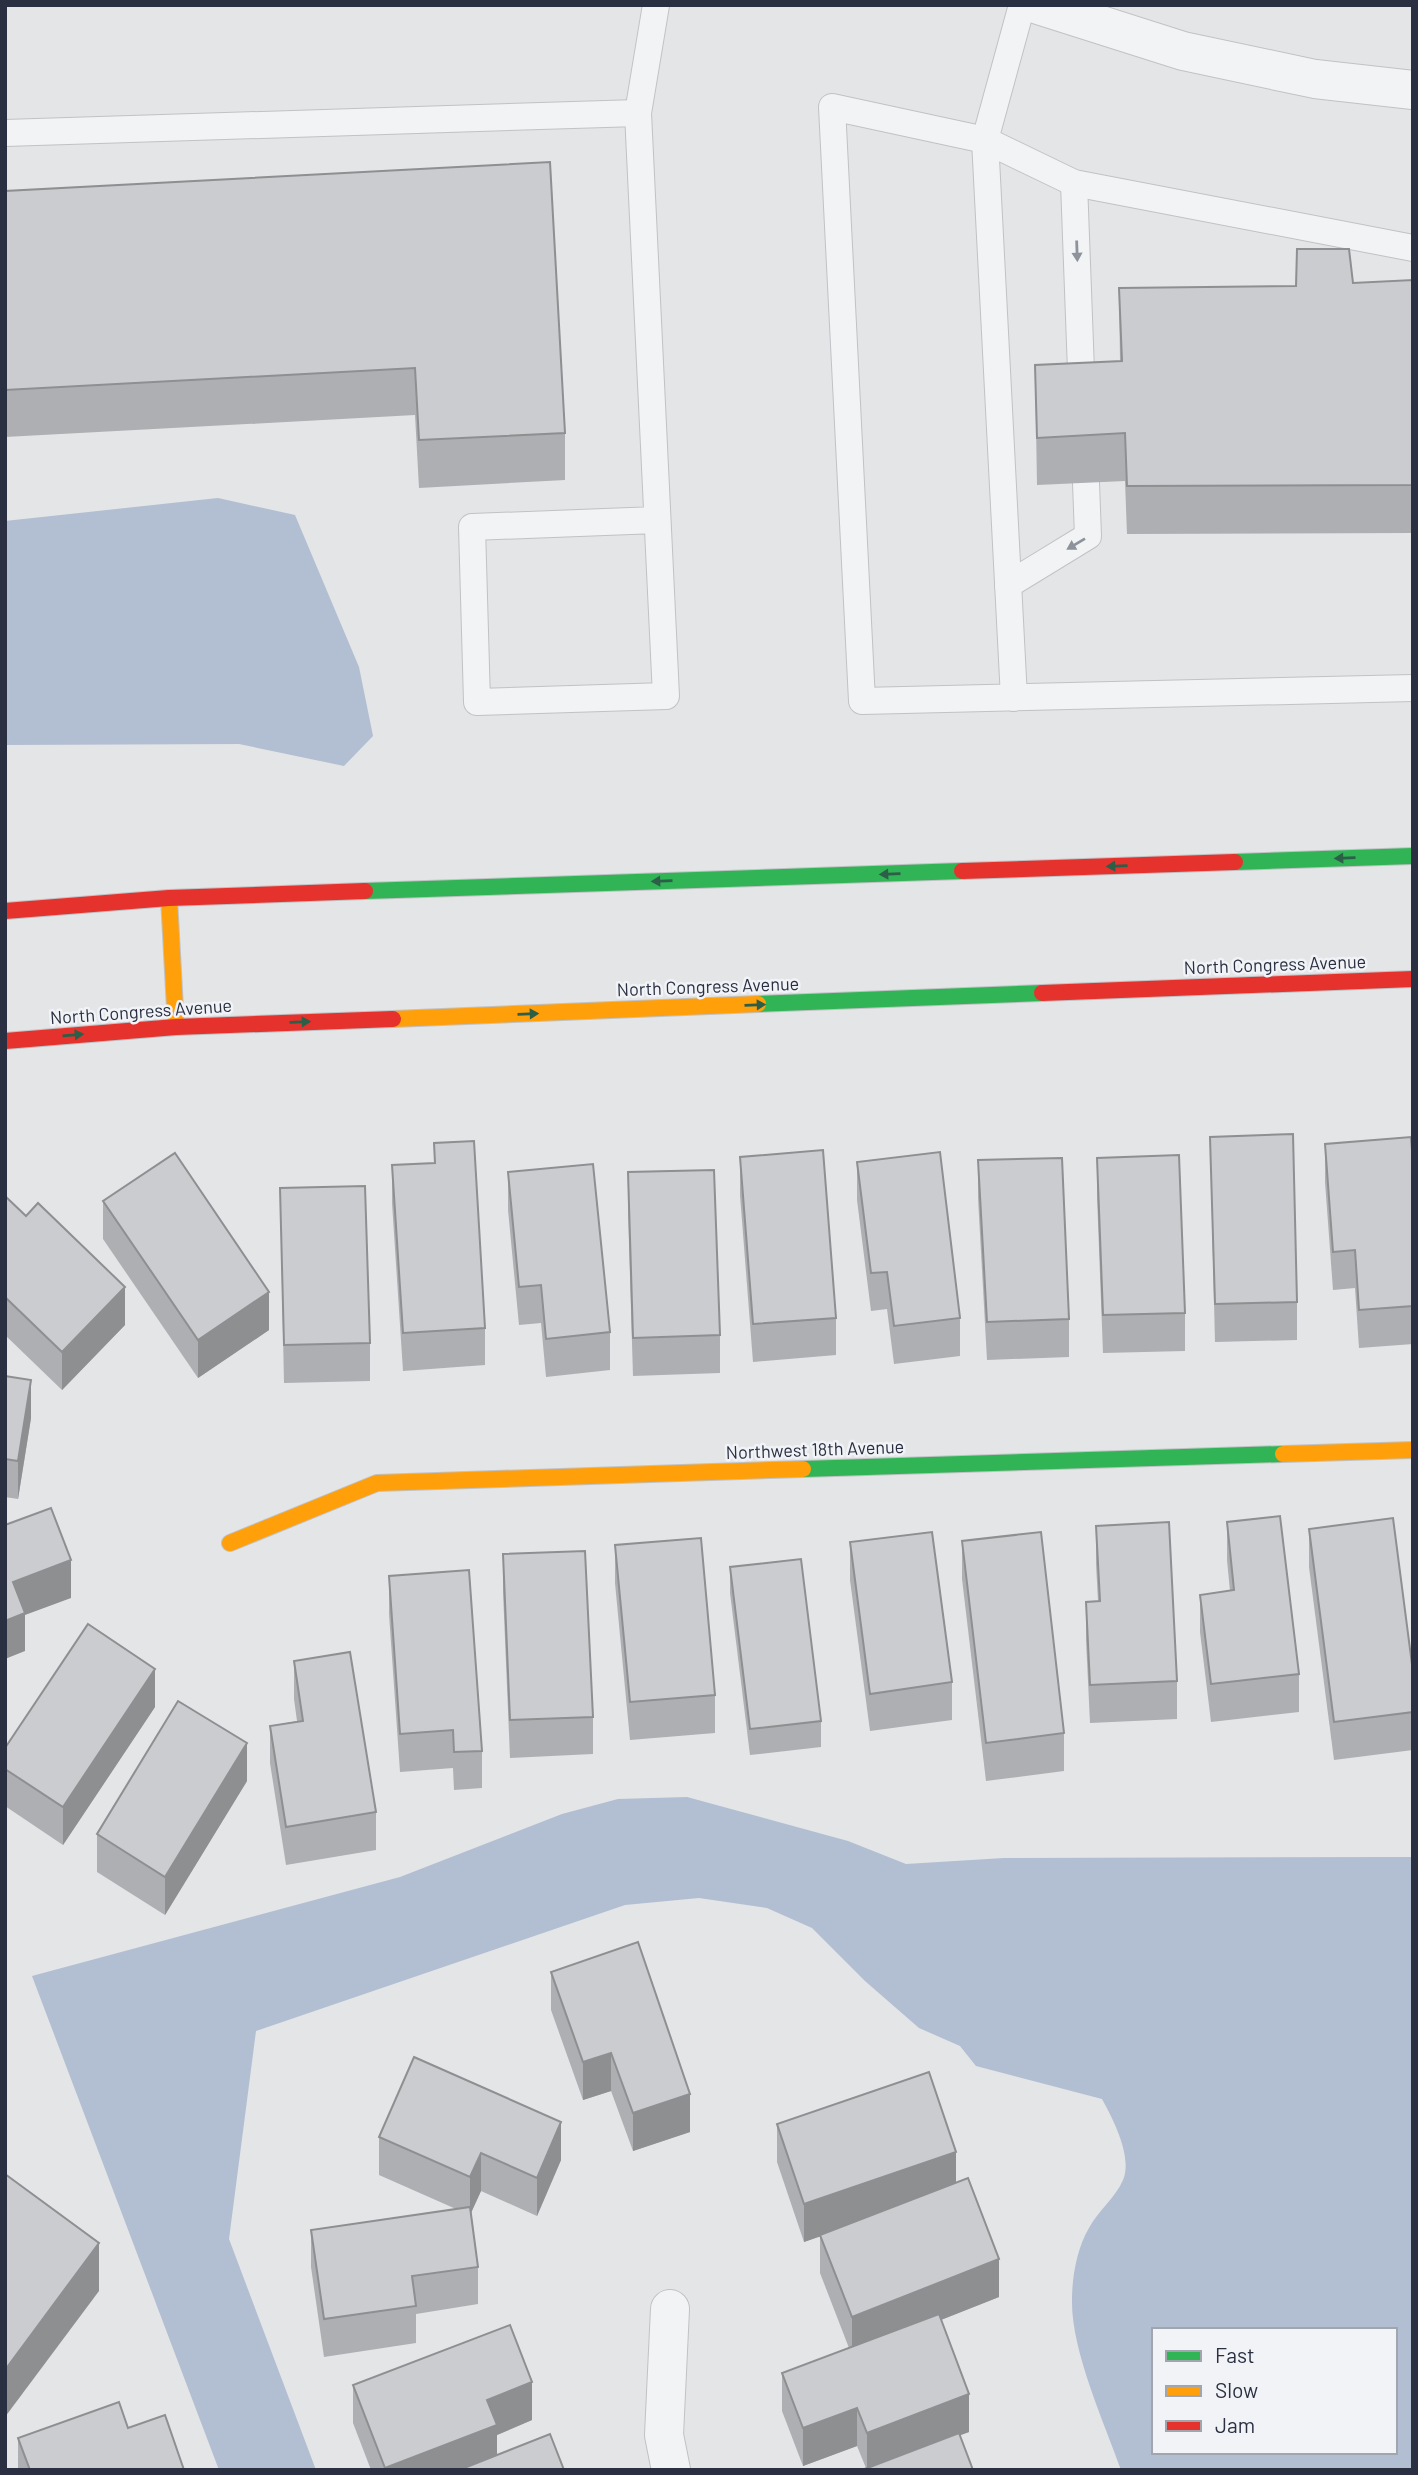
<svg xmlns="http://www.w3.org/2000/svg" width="1418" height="2475" font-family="Barlow,sans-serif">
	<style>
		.water { fill: #b2bed1; fill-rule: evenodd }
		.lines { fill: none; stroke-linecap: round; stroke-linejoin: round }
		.lane-casing { stroke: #c0c2c5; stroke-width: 28 }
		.street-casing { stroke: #c0c2c5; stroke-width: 40 }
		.fast-casing { stroke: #c0c2c5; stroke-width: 18 }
		.slow-casing { stroke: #c0c2c5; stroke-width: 18 }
		.jam-casing { stroke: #c0c2c5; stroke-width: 18 }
		.lane { stroke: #f2f3f5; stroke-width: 26 }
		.street { stroke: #f2f3f5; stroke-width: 38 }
		.fast { stroke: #30b455; stroke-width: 16 }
		.slow { stroke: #ff9f0a; stroke-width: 16 }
		.jam { stroke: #e5322d; stroke-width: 16 }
		.wall { fill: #aeafb2 }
		.shaded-wall { fill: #8d8f91 }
		.building { fill: #cacccf; stroke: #8d8f91; stroke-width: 2 }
		.oneway { fill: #8e929b }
		.oneway2 { fill: #2c5e48 }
		.labels { text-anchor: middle; stroke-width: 5; stroke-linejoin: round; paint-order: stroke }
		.street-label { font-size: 18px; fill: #2a3041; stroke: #f1f3f7 }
	</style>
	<rect width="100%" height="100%" fill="#e3e5e7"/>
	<g class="water">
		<path d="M218,498L295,515L359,667L373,736L344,766L239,744L5,745V521Z"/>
		<path d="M687,1797L848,1841L906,1864L1004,1858L1413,1857V2470H1121C1104,2422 1071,2350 1072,2300C1072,2277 1077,2248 1089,2228C1098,2211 1116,2197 1123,2180C1133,2157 1113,2119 1102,2099L976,2066L960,2046L919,2028L865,1981L812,1928L767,1908L699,1898L625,1905L256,2031L229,2239L316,2470H219L32,1976L400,1877L562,1814L618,1799ZM1154,2330H1395V2452H1154Z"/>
	</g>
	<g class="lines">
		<defs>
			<g id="lane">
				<path d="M656,5L638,113L666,696L477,702L472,527L657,520"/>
				<path d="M1022,5L985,140L1074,183L1413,248"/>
				<path d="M5,133L638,113"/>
				<path d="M1074,183L1082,398"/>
				<path d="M1008,585L1088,536L1086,483"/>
				<path d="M1014,698L985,140L832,107L862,701L1413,688"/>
			</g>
			<g id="street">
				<path d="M1038,5L1183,51L1315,79L1413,90"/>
				<path d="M670,2309L664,2435L671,2470"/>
			</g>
			<g id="fast">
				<path d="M1235,862L1413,856"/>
				<path d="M365,891L962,871"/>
				<path d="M758,1004L1042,993"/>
				<path d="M803,1469L1283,1454"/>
			</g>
			<g id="slow">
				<path d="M169,898L176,1027"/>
				<path d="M393,1019L758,1004"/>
				<path d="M1283,1454L1413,1450"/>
				<path d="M230,1543L377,1483L803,1469"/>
			</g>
			<g id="jam">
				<path d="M962,871L1235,862"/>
				<path d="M5,911L169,898L365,891"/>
				<path d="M1042,993L1413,979"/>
				<path d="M5,1041L176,1027L393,1019"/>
			</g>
		</defs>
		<use href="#lane" class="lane-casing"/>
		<use href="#street" class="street-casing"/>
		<use href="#fast" class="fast-casing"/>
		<use href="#slow" class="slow-casing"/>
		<use href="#jam" class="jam-casing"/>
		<use href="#lane" class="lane"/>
		<use href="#street" class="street"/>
		<use href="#fast" class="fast"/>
		<use href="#slow" class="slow"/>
		<use href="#jam" class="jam"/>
	</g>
	<g class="wall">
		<path d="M5,191L565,433V480L419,488L415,415L5,437Z"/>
		<path d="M1413,280V533L1127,534L1125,481L1037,485L1035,365L1120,361L1119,288L1296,286Z"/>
		<path d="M1210,1137L1297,1302V1340L1215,1342Z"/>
		<path d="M434,1143L485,1328V1365L403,1371L392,1203V1165L434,1163Z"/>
		<path d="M1325,1144L1413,1163V1344L1359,1348L1355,1288L1333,1290L1325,1182Z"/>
		<path d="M740,1157L836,1318V1355L753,1362L740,1195Z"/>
		<path d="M1097,1158L1185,1313V1351L1103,1353L1097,1196Z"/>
		<path d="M978,1160L1069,1319V1357L987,1360L978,1198Z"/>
		<path d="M857,1162L960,1318V1356L894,1364L887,1309L871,1311L857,1200Z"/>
		<path d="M508,1172L610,1332V1370L546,1377L541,1323L519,1325L508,1210Z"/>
		<path d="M628,1172L720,1335V1373L633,1376L628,1210Z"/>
		<path d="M280,1188L370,1343V1381L284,1383Z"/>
		<path d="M5,1196L125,1325L62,1390L5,1335Z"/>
		<path d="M103,1201L269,1330L198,1378L103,1239Z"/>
		<path d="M5,1376L31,1418L18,1499L5,1497Z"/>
		<path d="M1227,1522L1299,1674V1712L1211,1722L1200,1632V1595L1230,1591L1227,1560Z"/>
		<path d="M1096,1526L1177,1681V1719L1090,1723L1086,1640V1602L1098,1601L1096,1564Z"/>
		<path d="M1309,1529L1413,1672V1750L1334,1760L1309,1567Z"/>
		<path d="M962,1541L1064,1733V1771L986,1781L962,1579Z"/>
		<path d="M850,1542L952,1682V1720L870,1731L850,1580Z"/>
		<path d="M615,1545L715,1695V1733L630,1740L615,1583Z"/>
		<path d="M503,1554L593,1717V1754L510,1758L503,1592Z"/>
		<path d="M730,1567L821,1721V1747L750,1755L730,1593Z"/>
		<path d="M389,1576L482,1751V1788L454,1790L453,1768L400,1772L389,1614Z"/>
		<path d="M294,1661L376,1812V1850L286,1865L270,1763V1726L297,1721L294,1699Z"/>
		<path d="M155,1707L63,1845L5,1806V1748Z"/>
		<path d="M247,1781L165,1915L97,1872V1834Z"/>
		<path d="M551,1972L690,2132L633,2151L611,2091L583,2100L551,2010Z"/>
		<path d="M777,2124L956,2183L999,2297L941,2320L969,2432L866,2468L857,2446L803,2466L782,2411V2373L849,2348L820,2273V2236L804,2242L777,2162Z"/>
		<path d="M379,2137L561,2160L537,2216L481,2191L471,2213L478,2267V2304L416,2314V2343L324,2357L311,2267V2230L456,2209L379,2175Z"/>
		<path d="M353,2385L532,2420L497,2435V2455L564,2470H371L353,2423Z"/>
		<path d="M128,2428L184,2470H18V2438Z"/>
	</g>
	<g class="shaded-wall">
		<path d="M125,1287V1325L62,1390V1352Z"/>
		<path d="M269,1292V1330L198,1378V1340Z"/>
		<path d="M31,1380V1418L18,1499V1461Z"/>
		<path d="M71,1560V1598L25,1615V1651L5,1659V1621L13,1582Z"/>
		<path d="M155,1669V1707L63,1845V1807Z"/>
		<path d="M247,1743V1781L165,1915V1877Z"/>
		<path d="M611,2053V2091L583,2100V2062Z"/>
		<path d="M690,2094V2132L633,2151V2113Z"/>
		<path d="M561,2122V2160L537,2216V2178Z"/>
		<path d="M956,2152V2190L804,2242V2204Z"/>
		<path d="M481,2153V2191L470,2215V2177Z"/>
		<path d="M99,2243V2291L5,2417V2370Z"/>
		<path d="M999,2259V2297L852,2355V2317Z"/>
		<path d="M532,2382V2420L497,2435V2463L480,2470H385V2468L487,2400Z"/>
		<path d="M969,2394V2432L867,2470V2433Z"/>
		<path d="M857,2408V2446L803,2466V2428Z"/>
	</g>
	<g class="building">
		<path d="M550,162L565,433L419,440L415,368L5,390V191Z"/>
		<path d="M1297,249H1349L1353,283L1413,280V485L1127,486L1125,433L1037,438L1035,365L1122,361L1119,288L1296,286Z"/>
		<path d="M1293,1134L1297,1302L1215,1304L1210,1137Z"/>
		<path d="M1411,1137L1413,1163V1306L1359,1310L1355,1250L1333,1252L1325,1144Z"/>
		<path d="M474,1141L485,1328L403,1333L392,1165L435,1163L434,1143Z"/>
		<path d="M823,1150L836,1318L753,1324L740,1157Z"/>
		<path d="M940,1152L960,1318L894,1326L887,1272L871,1273L857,1162Z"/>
		<path d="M175,1153L269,1292L198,1340L103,1201Z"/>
		<path d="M1179,1155L1185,1313L1103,1315L1097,1158Z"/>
		<path d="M1062,1158L1069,1319L987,1322L978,1160Z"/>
		<path d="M593,1164L610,1332L546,1339L541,1285L519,1287L508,1172Z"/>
		<path d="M714,1170L720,1335L633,1338L628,1172Z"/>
		<path d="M365,1186L370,1343L284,1345L280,1188Z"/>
		<path d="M5,1196L26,1216L38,1203L125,1287L62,1352L5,1297Z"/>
		<path d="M5,1376L31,1380L18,1461L5,1459Z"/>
		<path d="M51,1508L71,1560L13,1582L25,1613L5,1621V1525Z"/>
		<path d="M1280,1516L1299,1674L1211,1684L1200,1595L1234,1590L1227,1522Z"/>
		<path d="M1393,1518L1413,1672V1712L1334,1722L1309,1529Z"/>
		<path d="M1169,1522L1177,1681L1090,1685L1086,1602L1100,1601L1096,1526Z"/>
		<path d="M932,1532L952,1682L870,1694L850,1542Z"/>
		<path d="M1041,1532L1064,1733L986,1743L962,1541Z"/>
		<path d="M701,1538L715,1695L630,1702L615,1545Z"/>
		<path d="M585,1551L593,1717L510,1720L503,1554Z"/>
		<path d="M801,1559L821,1721L750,1729L730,1567Z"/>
		<path d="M469,1570L482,1751L454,1752L453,1730L400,1734L389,1576Z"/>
		<path d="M88,1624L155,1669L63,1807L5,1769V1748Z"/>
		<path d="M350,1652L376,1812L286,1827L270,1726L303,1721L294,1661Z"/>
		<path d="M178,1701L247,1743L165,1877L97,1834Z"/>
		<path d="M638,1942L690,2094L633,2113L611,2053L583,2062L551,1972Z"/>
		<path d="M414,2057L561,2122L537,2178L481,2153L470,2177L379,2137Z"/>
		<path d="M929,2072L956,2152L804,2204L777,2124Z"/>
		<path d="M5,2174L99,2243L5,2370Z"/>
		<path d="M968,2178L999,2259L852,2317L820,2235Z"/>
		<path d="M470,2207L478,2267L412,2276L416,2306L324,2319L311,2230Z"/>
		<path d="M939,2314L969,2394L867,2433L857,2408L803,2428L782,2373Z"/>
		<path d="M510,2325L532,2382L487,2400L497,2425L385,2468L353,2385Z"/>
		<path d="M119,2402L128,2428L165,2415L184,2470H30L18,2438Z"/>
		<path d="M959,2433L973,2470H862Z"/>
		<path d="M550,2434L564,2470H459Z"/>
	</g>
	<defs><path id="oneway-solid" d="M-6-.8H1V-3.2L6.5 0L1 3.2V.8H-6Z" transform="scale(1.75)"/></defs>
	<g class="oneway">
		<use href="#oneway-solid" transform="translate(1077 251) rotate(88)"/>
		<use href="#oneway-solid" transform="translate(1076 544) rotate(149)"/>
	</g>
	<g class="oneway2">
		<use href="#oneway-solid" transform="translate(1345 858) rotate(178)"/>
		<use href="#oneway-solid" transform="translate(1117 866) rotate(178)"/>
		<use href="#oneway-solid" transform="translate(890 874) rotate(178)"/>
		<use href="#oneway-solid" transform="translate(662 881) rotate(178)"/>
		<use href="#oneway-solid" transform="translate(755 1005) rotate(-2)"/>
		<use href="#oneway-solid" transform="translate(528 1014) rotate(-2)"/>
		<use href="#oneway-solid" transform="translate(300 1022) rotate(-2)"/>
		<use href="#oneway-solid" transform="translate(73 1035) rotate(-5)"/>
	</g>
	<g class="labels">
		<g class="street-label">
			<text transform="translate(1275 965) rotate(-2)" y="6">North Congress Avenue</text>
			<text transform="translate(708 987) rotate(-2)" y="6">North Congress Avenue</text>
			<text transform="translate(141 1012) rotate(-4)" y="6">North Congress Avenue</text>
			<text transform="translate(815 1450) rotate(-2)" y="6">Northwest 18th Avenue</text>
		</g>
	</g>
	<rect width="1418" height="2475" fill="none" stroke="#2a3041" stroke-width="14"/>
	<rect x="1152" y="2328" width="245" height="126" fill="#f1f3f7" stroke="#a1a5ae" stroke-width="2"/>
	<rect x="1166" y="2351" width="35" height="10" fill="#30b455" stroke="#a1a5ae" stroke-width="2"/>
	<text x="1215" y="2363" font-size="21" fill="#2a3041">Fast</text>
	<rect x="1166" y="2386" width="35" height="10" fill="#ff9f0a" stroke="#a1a5ae" stroke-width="2"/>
	<text x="1215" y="2398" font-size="21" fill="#2a3041">Slow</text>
	<rect x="1166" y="2421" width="35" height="10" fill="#e5322d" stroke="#a1a5ae" stroke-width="2"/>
	<text x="1215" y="2433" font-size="21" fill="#2a3041">Jam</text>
</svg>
